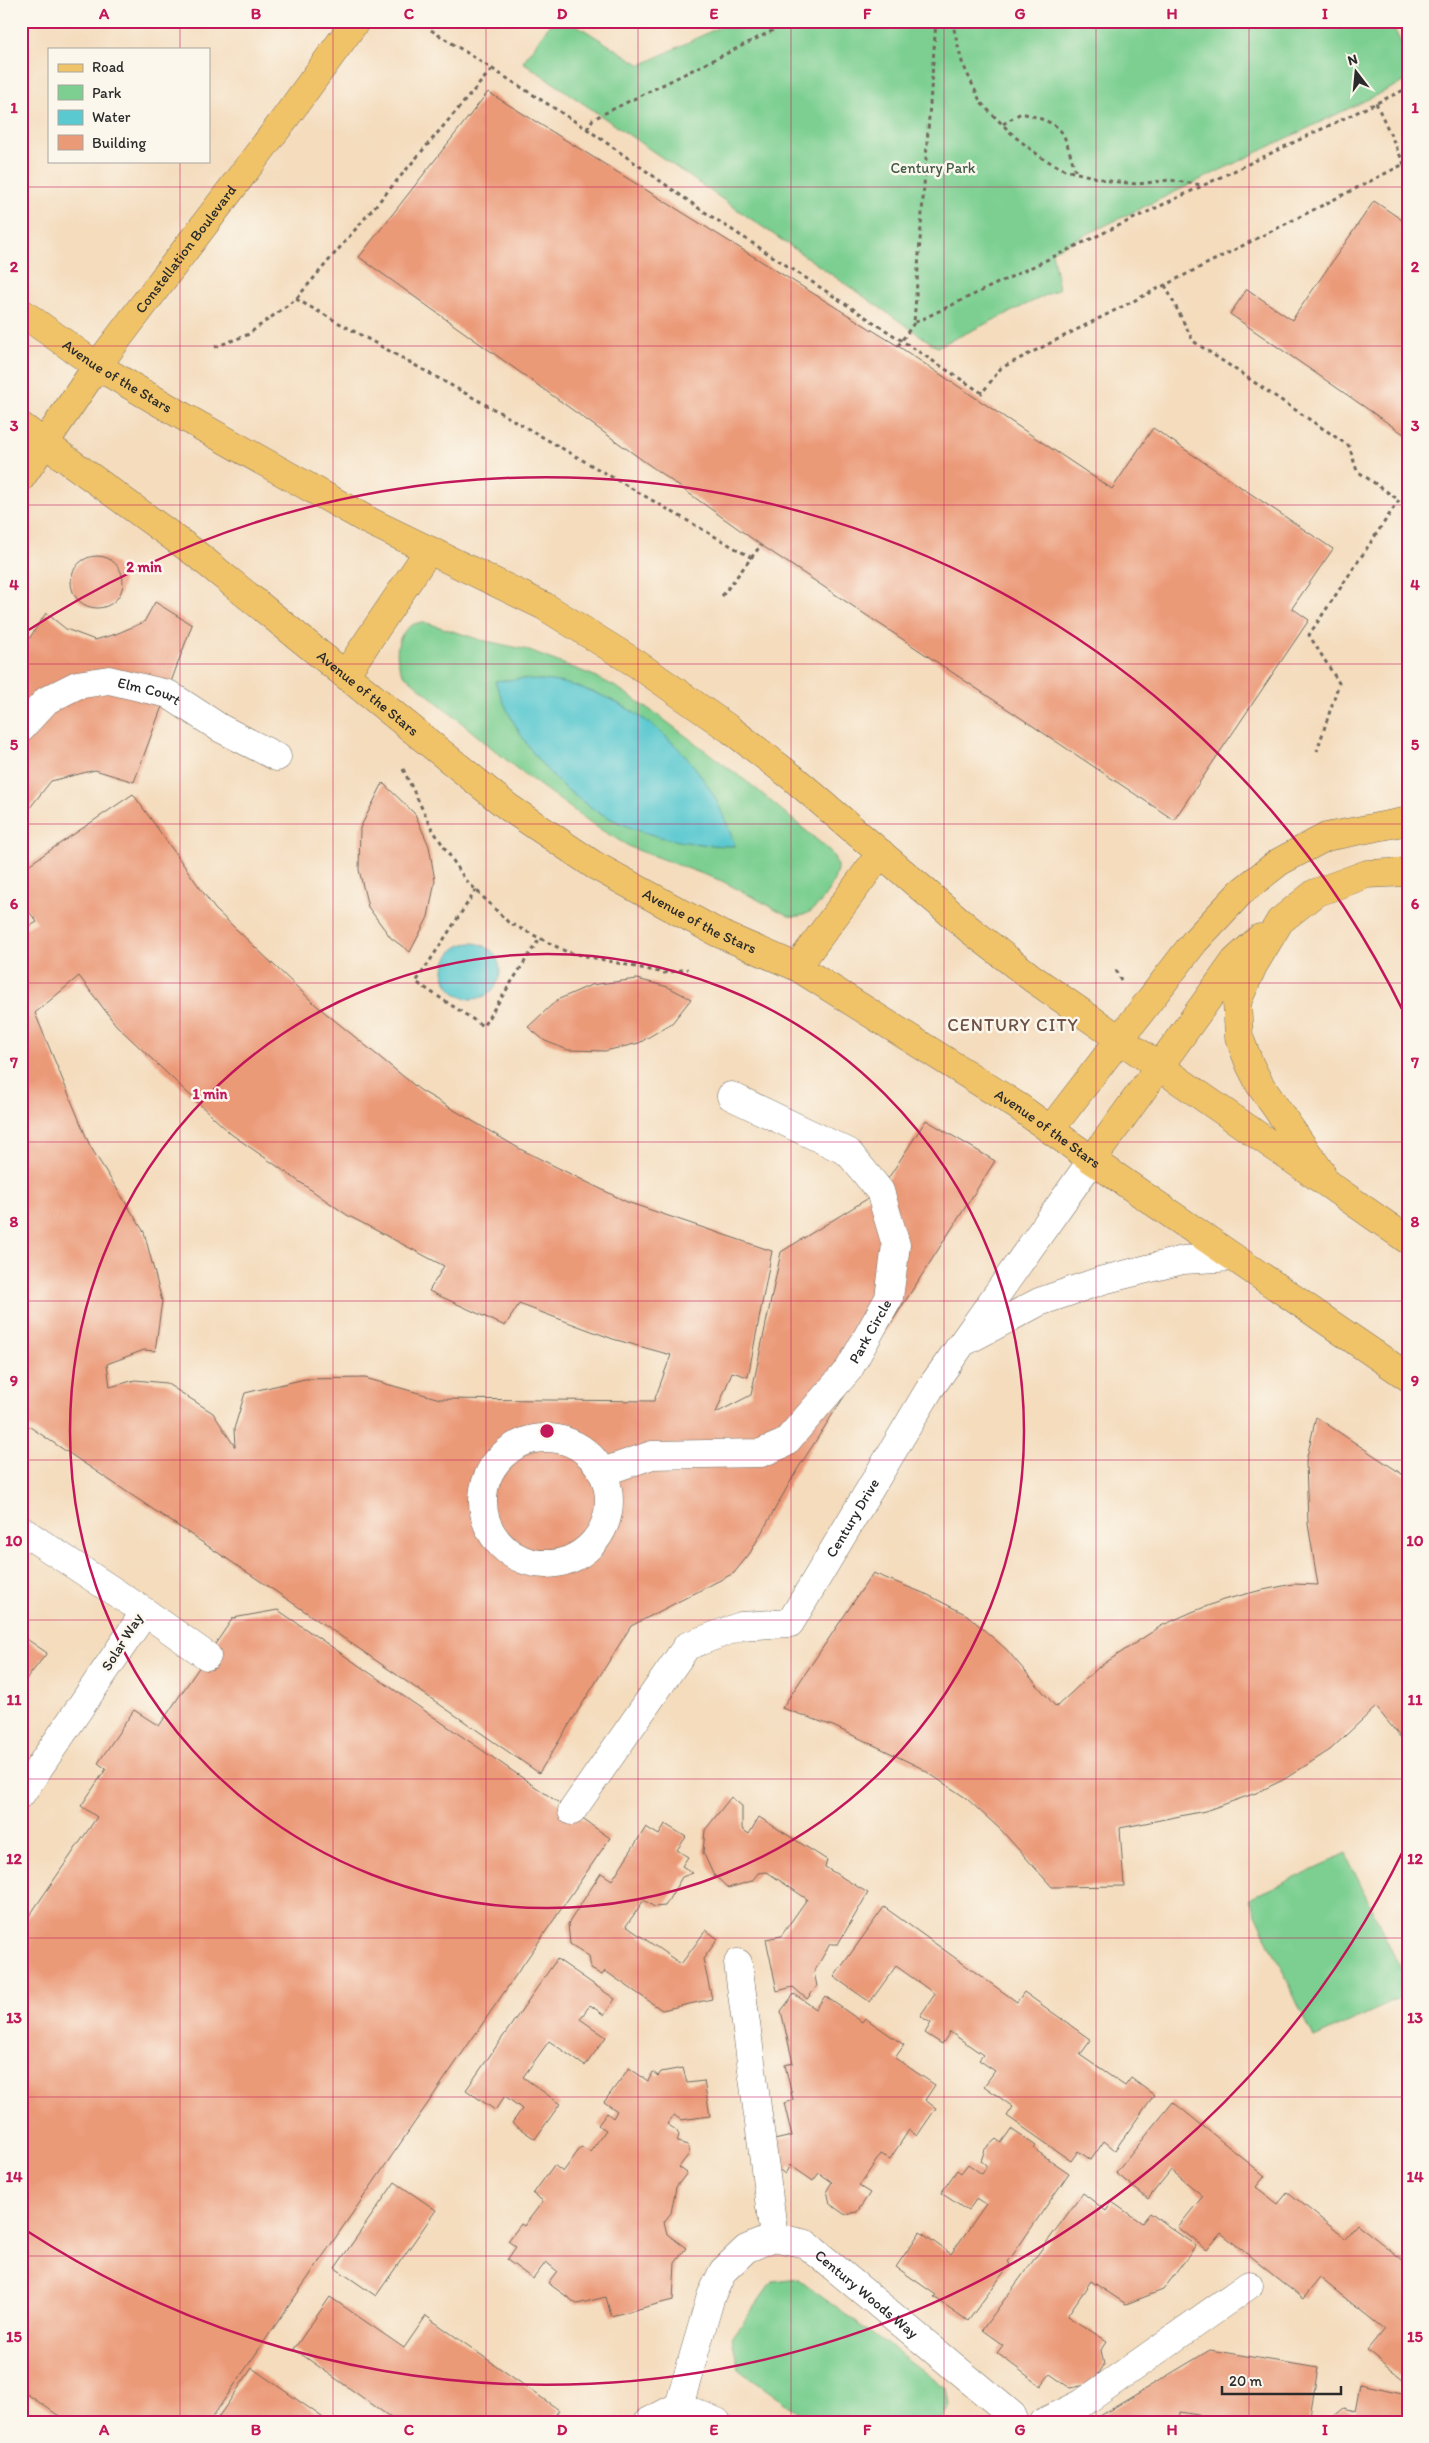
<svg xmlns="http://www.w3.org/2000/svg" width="1429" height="2443" font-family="Itim,sans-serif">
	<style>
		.green { fill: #7ccf91; stroke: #547d5e; fill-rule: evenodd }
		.water { fill: #5bc9d0; stroke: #437a7e }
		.building { fill: #eb9a78; fill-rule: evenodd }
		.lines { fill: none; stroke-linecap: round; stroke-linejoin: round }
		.minor-casing { stroke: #71695e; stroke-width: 29 }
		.major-casing { stroke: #71695e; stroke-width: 29 }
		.path { stroke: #71695e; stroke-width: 3; stroke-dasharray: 4 4; stroke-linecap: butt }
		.minor { stroke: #fff; stroke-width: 28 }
		.major { stroke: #f1c369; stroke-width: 28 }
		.grid { fill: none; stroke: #c2185b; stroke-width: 1; stroke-opacity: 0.55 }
		.ring { fill: none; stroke: #c2185b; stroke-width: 2.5 }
		.labels { text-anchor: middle; stroke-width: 5; stroke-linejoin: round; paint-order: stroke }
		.park-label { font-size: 15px; fill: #435c4a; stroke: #fbf7ec }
		.street-label { font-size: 15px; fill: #2b2b2b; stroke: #fbf7ec }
		.quarter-label { font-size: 18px; letter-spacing: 1px; fill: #6e5246; stroke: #fbf7ec }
		.centre { fill: #c2185b; stroke: #fbf7ec; stroke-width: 2.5 }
		.ring-label { font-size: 15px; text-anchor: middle; font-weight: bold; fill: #c2185b; stroke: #fbf7ec; stroke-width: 5; stroke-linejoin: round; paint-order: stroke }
		.neatline { fill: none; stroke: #c2185b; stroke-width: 2 }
		.grid-label { font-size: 16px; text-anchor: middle; font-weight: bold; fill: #c2185b }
	</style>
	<rect width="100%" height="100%" fill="#fbf7ec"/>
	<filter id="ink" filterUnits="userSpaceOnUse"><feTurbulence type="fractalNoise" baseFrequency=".02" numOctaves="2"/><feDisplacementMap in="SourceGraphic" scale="10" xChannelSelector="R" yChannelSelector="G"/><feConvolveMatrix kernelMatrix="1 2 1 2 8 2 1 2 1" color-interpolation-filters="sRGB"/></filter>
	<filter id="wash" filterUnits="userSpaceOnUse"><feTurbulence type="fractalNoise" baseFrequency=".0096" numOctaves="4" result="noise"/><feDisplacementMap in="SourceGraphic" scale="20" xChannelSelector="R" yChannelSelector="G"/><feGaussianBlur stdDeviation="1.12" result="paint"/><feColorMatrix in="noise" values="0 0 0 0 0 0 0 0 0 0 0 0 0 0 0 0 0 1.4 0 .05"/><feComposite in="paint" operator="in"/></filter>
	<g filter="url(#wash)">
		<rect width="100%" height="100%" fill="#f4dcbd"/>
		<g class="green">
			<path d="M552,21H570L641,65L732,21H1390L1408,57V80L1052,251L1059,289L937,347L523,62Z"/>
			<path d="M417,623H427L481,640L524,649L592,675L618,688L659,716L754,787L829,850C833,855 837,861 837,867C837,880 822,904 811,911C804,916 797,917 789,916L722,881L632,848L598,828L516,768L403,674C393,658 395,630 417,623ZM496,681L563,683L597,694L628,709L669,740L735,845C619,845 536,791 496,681Z"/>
			<path d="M1346,1854L1408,1985V1995L1314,2038L1249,1899Z"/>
			<path d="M799,2279L946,2388L949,2405L939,2422H812L739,2370L732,2338L772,2282Z"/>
		</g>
		<g class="water">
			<path d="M521,679C535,680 550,680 563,683C619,695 673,733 704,780C718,800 727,823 735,846C619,845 536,792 495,681Z"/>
			<circle cx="472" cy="971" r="28"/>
		</g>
		<g id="blocks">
			<g class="building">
				<path d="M488,92L898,346L1112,489L1153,428L1333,549L1292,608L1309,620L1174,820L761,545L359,257Z"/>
				<path d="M1374,201L1408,224V437L1230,314L1247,289L1292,320Z"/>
				<circle cx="97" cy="582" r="26"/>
				<path d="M155,602L192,625L134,782L95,770L51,781L21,819V651L46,613L66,629L95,640L116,634L144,622Z"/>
				<path d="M383,783L415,814L429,846L435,881L428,917L410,952L391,938L368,907L359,870L360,828Z"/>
				<path d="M133,794L215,909L317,1006L420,1090L520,1149L627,1202L772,1251L748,1377L732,1372L716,1413L751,1395L781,1252L880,1191L926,1120L995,1161L797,1470L750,1553L734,1573L631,1626L539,1773L284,1597L21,1421V931L37,922L21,901V870ZM79,976L116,1025L231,1134L347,1215L444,1266L429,1291L505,1326L519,1304L613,1339L671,1355L654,1401L440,1399L365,1378L305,1379L245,1393L234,1429L235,1447L213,1413L166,1383L135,1380L110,1387L107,1364L144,1350L155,1351L162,1301L144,1232L90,1146L35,1013Z"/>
				<path d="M637,979L668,987L691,999L672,1023L639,1043L605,1051L568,1050L545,1041L528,1027L557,1000L591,985Z"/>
				<path d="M1316,1417L1408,1478V1731L1401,1738L1376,1707L1330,1750L1283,1780L1256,1793L1205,1811L1120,1828L1124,1886L1052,1887L1001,1830L966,1798L921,1768L880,1748L833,1726L782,1708L873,1573L928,1595L967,1615L1006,1649L1056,1707L1099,1667L1161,1626L1192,1612L1223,1600L1258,1591L1293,1584L1318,1585L1308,1524L1306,1461Z"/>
				<path d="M278,1610L610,1838L209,2422H68L21,2390V1928L97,1817L81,1806L106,1769L98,1763L134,1710L159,1726L233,1618Z"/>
				<path d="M21,1635L47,1653L21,1686Z"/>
				<path d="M731,1797L742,1806V1829L749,1834L759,1817L827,1860L825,1867L868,1893L838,1944H830L814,1972L817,1986L807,1999L793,1987L777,1991L766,1939L781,1936L807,1899L767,1872L758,1873L752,1881L728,1888L713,1874L703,1852L705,1830Z"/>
				<path d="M665,1824L686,1837L677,1850L688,1857L682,1866L693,1873L682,1877L665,1906L654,1907L644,1900L626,1926L681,1964L706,1930L718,1939L703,1959L712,1999L662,2010L605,1971L602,1975L591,1969L589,1956L570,1944L568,1924L601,1873L612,1880L646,1827L659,1835Z"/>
				<path d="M884,1907L1017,2002L1024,1992L1091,2040L1080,2055L1125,2086L1131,2078L1154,2095L1115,2150L1104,2141L1091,2160L1078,2151L1071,2161L1007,2116L1013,2107L984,2086L995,2071L979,2060L983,2055L950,2032L942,2044L925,2033L931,2023L920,2016L935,1994L896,1966L870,2002L834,1977Z"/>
				<path d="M557,1959L615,1999L604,2015L590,2005L580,2019L606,2037L585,2066L549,2041L523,2077L560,2104L535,2139L512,2123L522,2109L505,2096L495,2110L466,2090Z"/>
				<path d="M794,1994L816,2009L825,1996L862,2022L865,2018L904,2045L895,2058L935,2085L925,2100L936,2108L917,2136L909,2130L890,2159L881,2154L859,2186L870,2193L857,2212L844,2214L830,2204L827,2190L832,2182L819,2173L813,2181L790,2165L785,2174L777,2168L770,2141L792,2136L784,2103L793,2100L785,2065L793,2063L781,2011Z"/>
				<path d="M629,2068L648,2081L653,2072L658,2076L661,2072L683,2068L687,2083L704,2081L710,2116L681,2120L674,2115L667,2124L676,2130L679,2135L677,2142L688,2145L689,2154L679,2167L687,2173L676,2187L671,2213L664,2222L667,2234L686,2248L675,2263L673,2300L611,2316L606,2297L577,2304L548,2283L557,2271L546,2262L533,2279L507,2260L516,2247L508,2241L521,2224L524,2226L543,2201L533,2194L554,2165L563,2172L581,2147L590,2152L606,2130L598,2125L607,2113L613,2118L617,2111L604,2102Z"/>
				<path d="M1173,2102L1265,2176L1256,2187L1278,2204L1288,2192L1345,2238L1357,2224L1408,2264V2374L1404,2380L1367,2350L1384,2329L1320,2278L1303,2299L1221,2233L1207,2250L1178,2227L1203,2196L1171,2170L1148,2199L1116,2173Z"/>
				<path d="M1011,2129L1036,2146L1034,2149L1069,2173L1008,2262L1010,2264L968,2321L934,2297L936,2295L896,2267L920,2232L951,2254L986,2204L977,2198L968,2211L941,2193L957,2170L961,2173L968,2164L982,2174L986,2168V2165L981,2161L985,2149L996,2139L1001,2143Z"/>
				<path d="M395,2182L436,2210L376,2296L335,2268Z"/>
				<path d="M1083,2193L1106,2211L1112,2202L1142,2223L1150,2213L1196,2246L1163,2290L1126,2304L1091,2281L1067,2316L1107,2341L1101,2350L1104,2365L1092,2384L1070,2388L1050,2374L1041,2386L997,2353L1003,2345L982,2330Z"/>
				<path d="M330,2297L404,2348L426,2316L559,2410L550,2422H397L294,2349Z"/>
				<path d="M1210,2350L1318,2368L1309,2422H1239L1180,2412L1179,2422H1099L1100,2416Z"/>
				<path d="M252,2368L329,2422H215Z"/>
				<path d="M1360,2384L1408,2394V2422H1331L1333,2417L1344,2408L1355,2411Z"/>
			</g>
		</g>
	</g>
	<g filter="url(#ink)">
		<use href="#blocks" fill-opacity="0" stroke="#71695e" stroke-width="1"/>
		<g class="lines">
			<defs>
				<g id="minor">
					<path id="s1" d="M21,728L47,700L77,685L109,680L168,694L220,728L277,757"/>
					<path d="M966,1341L1039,1302L1103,1280L1183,1260L1233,1257"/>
					<circle cx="546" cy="1501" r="63"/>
					<path id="s2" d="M603,1472L652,1455L761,1453L785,1443L849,1369L889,1298L896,1245L880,1191L848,1152L731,1096"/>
					<path d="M21,1530L145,1612L21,1794"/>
					<path d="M145,1612L207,1656"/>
					<path id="s3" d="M572,1811L687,1646L741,1626L790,1623L929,1390L1092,1160"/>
					<path d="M738,1963L774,2237"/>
					<path id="s4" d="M679,2406L711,2296L723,2271L746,2249L774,2237L806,2244L1012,2415L1015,2422"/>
					<path d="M679,2406L717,2422"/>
					<path d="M648,2422L679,2406"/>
					<path d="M1044,2422L1084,2402L1249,2285"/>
				</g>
				<g id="major">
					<path id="s5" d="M21,312L97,366L186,418L369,521L544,606L637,664L731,730L792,777L969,929L1032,978L1408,1240"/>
					<path id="s6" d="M21,426L195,553L508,807L594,865L718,933L797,967L1019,1107L1092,1160L1408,1377"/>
					<path id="s7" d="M21,478L97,366L283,121L356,21"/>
					<path d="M345,675L429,550"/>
					<path d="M797,967L881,853"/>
					<path d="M1050,1130L1195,941L1241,892L1279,862L1326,837L1408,821"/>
					<path d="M1092,1160L1235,961L1260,938"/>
					<path d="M1321,1172L1260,1085L1250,1065L1239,1037L1237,1002L1253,966L1280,921L1315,893L1367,874L1408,872"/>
				</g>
			</defs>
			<use href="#minor" class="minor-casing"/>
			<use href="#major" class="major-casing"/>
			<g class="path">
				<path d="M936,21L914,323L1408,88"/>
				<path d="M952,21L962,62L981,103L1014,136L1042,158L1065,170L1110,181L1137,184L1170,180L1202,185"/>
				<path d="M431,30L587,129L697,207L982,393L1001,368L1404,164L1408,168"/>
				<path d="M1376,103L1404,164L1408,162"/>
				<path d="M1003,124L1021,113C1068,125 1062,130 1076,173"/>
				<path d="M587,129L593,119L774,30L782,21"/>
				<path d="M1165,285L1193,341L1349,446L1357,471L1399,500L1309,635L1339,683L1317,751"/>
				<path d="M296,299L508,417L752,558"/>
				<path d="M898,346L914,323"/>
				<path d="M215,347L247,335L296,299L492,69"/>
				<path d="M722,596L761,545"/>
				<path d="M403,769L431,827L465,879L508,922L567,952L664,973L688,969"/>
				<path d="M476,890L416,982L483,1026L540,938"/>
				<path d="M1116,970L1121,980"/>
			</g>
			<use href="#minor" class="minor"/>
			<use href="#major" class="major"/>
		</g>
	</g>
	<path class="grid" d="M180,21V49M333,21V2422M486,21V2422M638,21V2422M791,21V2422M944,21V2422M1096,21V2422M1249,21V2422M180,161V2422M21,187H1408M21,346H1408M21,505H1408M21,664H1408M21,824H1408M21,983H1408M21,1142H1408M21,1301H1408M21,1460H1408M21,1620H1408M21,1779H1408M21,1938H1408M21,2097H1408M21,2256H1408"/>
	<g class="ring">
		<circle cx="547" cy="1431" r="477"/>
		<path d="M1404 1849A954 954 0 0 1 27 2231M27 631A954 954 0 0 1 1404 1013"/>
	</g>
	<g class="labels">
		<g class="park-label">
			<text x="933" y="173">Century Park</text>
		</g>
		<g class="street-label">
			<text dy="5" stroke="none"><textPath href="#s7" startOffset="282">Constellation Boulevard</textPath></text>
			<text dy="5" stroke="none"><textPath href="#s5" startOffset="116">Avenue of the Stars</textPath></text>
			<text dy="5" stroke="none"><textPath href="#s1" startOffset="146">Elm Court</textPath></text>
			<text dy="5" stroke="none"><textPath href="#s6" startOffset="438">Avenue of the Stars</textPath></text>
			<text dy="5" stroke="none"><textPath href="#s6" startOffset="842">Avenue of the Stars</textPath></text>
			<text dy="5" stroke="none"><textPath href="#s6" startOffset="1248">Avenue of the Stars</textPath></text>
			<text dy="5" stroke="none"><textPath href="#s2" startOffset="328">Park Circle</textPath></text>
			<text dy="5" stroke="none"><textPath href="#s3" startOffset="430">Century Drive</textPath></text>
			<text transform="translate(122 1642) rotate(-58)" y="5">Solar Way</text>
			<text dy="5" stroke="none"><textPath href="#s4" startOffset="316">Century Woods Way</textPath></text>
		</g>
		<g class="quarter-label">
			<text x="1013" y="1031">CENTURY CITY</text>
		</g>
	</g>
	<circle cx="547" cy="1431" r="8" class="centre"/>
	<g class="ring-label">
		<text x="144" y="572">2 min</text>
		<text x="210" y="1099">1 min</text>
	</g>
	<rect width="1429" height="2443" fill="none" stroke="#fbf7ec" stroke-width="55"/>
	<rect x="48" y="48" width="162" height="115" fill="#fbf7ec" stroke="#a8a59f"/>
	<rect x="58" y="64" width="25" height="8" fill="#f1c369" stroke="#a8a59f"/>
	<text x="92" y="72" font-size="15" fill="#2b2b2b">Road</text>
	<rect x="58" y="85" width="25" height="15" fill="#7ccf91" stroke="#a8a59f"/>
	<text x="92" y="98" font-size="15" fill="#2b2b2b">Park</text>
	<rect x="58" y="110" width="25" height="15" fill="#5bc9d0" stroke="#a8a59f"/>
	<text x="92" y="122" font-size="15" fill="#2b2b2b">Water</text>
	<rect x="58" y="135" width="25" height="15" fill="#eb9a78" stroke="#a8a59f"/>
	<text x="92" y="148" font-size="15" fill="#2b2b2b">Building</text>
	<g transform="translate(1356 72) rotate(344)" stroke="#fbf7ec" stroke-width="4" paint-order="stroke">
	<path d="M0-4L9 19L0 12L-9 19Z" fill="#2b2b2b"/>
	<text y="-8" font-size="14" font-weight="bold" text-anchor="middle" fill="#2b2b2b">N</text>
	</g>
	<path d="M1222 2386v8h119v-8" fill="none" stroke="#2b2b2b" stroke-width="2.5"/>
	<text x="1229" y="2386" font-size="15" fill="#2b2b2b" stroke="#fbf7ec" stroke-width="4" paint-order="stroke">20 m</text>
	<rect x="28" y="28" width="1374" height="2388" class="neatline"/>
	<g class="grid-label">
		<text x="104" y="19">A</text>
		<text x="256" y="19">B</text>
		<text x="409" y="19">C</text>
		<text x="562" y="19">D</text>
		<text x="714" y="19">E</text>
		<text x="867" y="19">F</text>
		<text x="1020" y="19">G</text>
		<text x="1172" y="19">H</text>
		<text x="1325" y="19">I</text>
		<text x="14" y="113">1</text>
		<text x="1415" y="113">1</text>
		<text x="14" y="272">2</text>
		<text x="1415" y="272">2</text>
		<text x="14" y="431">3</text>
		<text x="1415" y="431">3</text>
		<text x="14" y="590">4</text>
		<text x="1415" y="590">4</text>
		<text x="14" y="750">5</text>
		<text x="1415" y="750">5</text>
		<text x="14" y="909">6</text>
		<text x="1415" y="909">6</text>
		<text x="14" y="1068">7</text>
		<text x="1415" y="1068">7</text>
		<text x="14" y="1227">8</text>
		<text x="1415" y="1227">8</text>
		<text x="14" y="1386">9</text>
		<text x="1415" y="1386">9</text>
		<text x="14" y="1546">10</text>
		<text x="1415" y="1546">10</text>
		<text x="14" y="1705">11</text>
		<text x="1415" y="1705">11</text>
		<text x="14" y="1864">12</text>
		<text x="1415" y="1864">12</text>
		<text x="14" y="2023">13</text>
		<text x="1415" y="2023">13</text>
		<text x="14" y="2182">14</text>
		<text x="1415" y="2182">14</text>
		<text x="14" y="2342">15</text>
		<text x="1415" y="2342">15</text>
		<text x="104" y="2435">A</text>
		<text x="256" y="2435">B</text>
		<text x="409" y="2435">C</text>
		<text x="562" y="2435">D</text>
		<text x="714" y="2435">E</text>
		<text x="867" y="2435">F</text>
		<text x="1020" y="2435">G</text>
		<text x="1172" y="2435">H</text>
		<text x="1325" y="2435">I</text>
	</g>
</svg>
